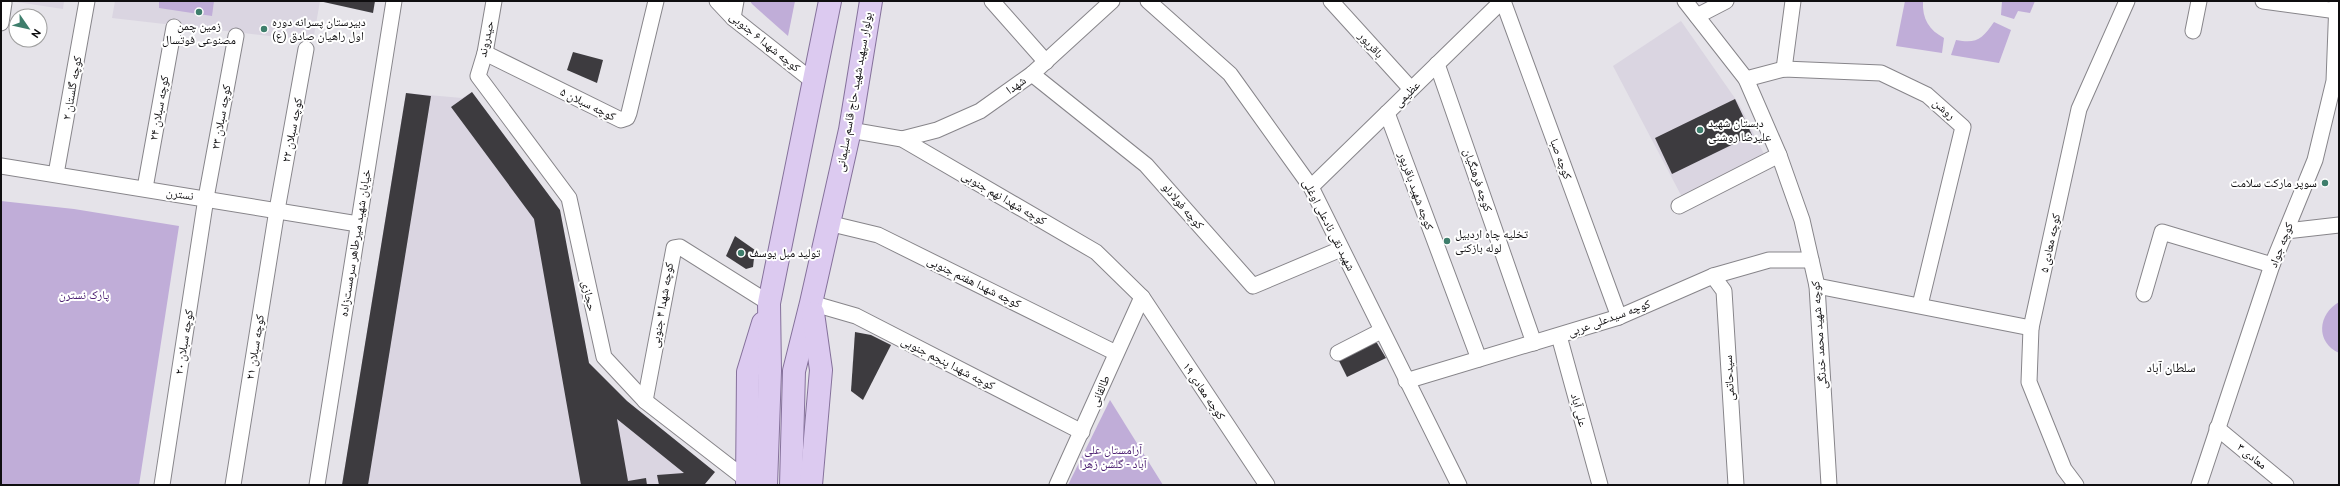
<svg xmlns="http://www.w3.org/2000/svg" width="2340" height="486" font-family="Ubuntu,'Noto Naskh Arabic',sans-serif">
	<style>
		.built { fill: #dad5e1 }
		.green { fill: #c0add8 }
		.building { fill: #3d3b3f }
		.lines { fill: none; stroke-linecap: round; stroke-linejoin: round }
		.street-casing { stroke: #87858a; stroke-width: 17 }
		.primary-casing { stroke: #85719b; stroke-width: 24 }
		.street { stroke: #fff; stroke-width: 15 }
		.primary { stroke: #dccaf0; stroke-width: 22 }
		.poi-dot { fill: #3e7e6c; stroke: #fff; stroke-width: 1.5 }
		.labels { text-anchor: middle; stroke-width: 4; stroke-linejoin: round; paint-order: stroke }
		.poi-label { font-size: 12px; fill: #0f0e10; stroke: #fff; text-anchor: start }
		.street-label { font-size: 12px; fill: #0f0e10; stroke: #fff }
		.park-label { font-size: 12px; fill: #4c2072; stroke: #fff }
		.neighbourhood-label { font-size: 13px; fill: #0f0e10; stroke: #fff }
	</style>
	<rect width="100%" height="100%" fill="#e5e3e9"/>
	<g class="built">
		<path d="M10,1H64L63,9Z"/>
		<path d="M115,1H320L313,41L112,18Z"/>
		<path d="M1681,21L1739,104L1765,156L1682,197L1613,66Z"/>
		<path d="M472,92L560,210L589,363L627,401L715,472L705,484L342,485L406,93L462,98Z"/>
	</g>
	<g class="green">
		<path d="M159,1H214L212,16L159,8Z"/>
		<path d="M750,1H795L788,36L752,4Z"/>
		<path d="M1905,1H1923C1922,19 1929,30 1944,38L1942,53L1896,46Z"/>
		<path d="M2002,1H2035L2030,13L2018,11L2014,19L2001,15Z"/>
		<path d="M1994,22L2011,30L1999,63L1951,55L1956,40C1977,44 1982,39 1994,22Z"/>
		<path d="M1,201L74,209L179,226L139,485H1Z"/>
		<path d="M2339,302V353C2315,342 2318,314 2339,302Z"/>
		<path d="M1110,400L1163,485H1068Z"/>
	</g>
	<g class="building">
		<path d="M319,1H375L373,13Z"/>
		<path d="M573,52L603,60L597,83L567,70Z"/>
		<path d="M472,92L560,210L589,363L627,401L715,472L705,484L659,485L657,475L684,473L617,419L628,481L646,478L647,485H581L534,219L451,107Z"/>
		<path d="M406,93L431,96L368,485H342Z"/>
		<path d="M1735,99L1752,135L1672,174L1655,138Z"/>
		<path d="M735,236L755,250L753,267L746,269L726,256Z"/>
		<path d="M855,332L871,335L891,345L863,400L851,391Z"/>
		<path d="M1371,341L1377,343L1386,358L1347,377L1337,357Z"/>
	</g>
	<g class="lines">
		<defs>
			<g id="street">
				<path d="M494,1L485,53L478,76L569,198L604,357L645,401L747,480"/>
				<path d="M717,1L733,18L814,82"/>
				<path d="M992,1L1046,62"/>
				<path d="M1148,1L1230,74L1311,187L1459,485"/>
				<path d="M1331,1L1411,89"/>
				<path d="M1503,1L1619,317"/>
				<path d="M1685,1L1746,79L1779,155L1802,220L1817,286L1829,485"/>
				<path d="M2263,1L2337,11"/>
				<path d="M1697,16L1726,1"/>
				<path d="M733,18L736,1"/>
				<path d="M1,23L4,3"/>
				<path d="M2193,31L2199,1"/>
				<path d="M485,53L621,120L627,118L629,113L656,1"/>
				<path d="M1437,64L1534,343"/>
				<path d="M1784,69L1793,1"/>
				<path d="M1032,74L1146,165L1253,286L1341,249"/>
				<path d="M1746,79L1784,69L1881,73L1927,95L1963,127L1920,305"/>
				<path d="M1387,113L1479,359"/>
				<path d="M850,130L902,139L1096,252L1142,297L1267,485"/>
				<path d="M902,139L937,130L980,111L1032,74L1112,1"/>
				<path d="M1,166L358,224"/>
				<path d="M56,174L87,1"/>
				<path d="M1311,187L1502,1"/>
				<path d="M145,188L174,27"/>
				<path d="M1679,206L1779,155"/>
				<path d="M828,223L878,235L1116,353"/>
				<path d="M2286,231L2339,225"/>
				<path d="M1713,276L1724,291L1736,485"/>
				<path d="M1817,286L2031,328"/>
				<path d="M2144,294L2162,232L2272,265"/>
				<path d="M811,303L856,316L1082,432"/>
				<path d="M1559,336L1600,485"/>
				<path d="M1338,353L1381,331"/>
				<path d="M1406,381L1619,317L1713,276L1769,260H1811"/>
				<path d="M645,401L674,248L680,247L769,303"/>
				<path d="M2217,428L2286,485"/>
				<path d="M162,485L206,198L236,36"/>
				<path d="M233,485L277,210L306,49"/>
				<path d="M317,485L394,1"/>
				<path d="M1057,485L1142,297"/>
				<path d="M2076,485L2064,469L2029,382L2031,328L2079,109L2127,1"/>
				<path d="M2199,485L2272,265L2315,160L2334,81L2337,1"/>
			</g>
			<g id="primary">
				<path d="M747,485L748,372L763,323"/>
				<path d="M766,485L770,371L769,303L830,1"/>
				<path d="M791,485L794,371L811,303L850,130L871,1"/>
				<path d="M811,485L821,370L813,313"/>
			</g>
		</defs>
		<use href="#street" class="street-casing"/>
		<use href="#primary" class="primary-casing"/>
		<use href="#street" class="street"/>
		<use href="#primary" class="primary"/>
	</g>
	<g class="poi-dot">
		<circle cx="199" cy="12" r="4"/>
		<circle cx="264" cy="29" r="4"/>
		<circle cx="1700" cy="130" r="4"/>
		<circle cx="2325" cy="183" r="4"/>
		<circle cx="1447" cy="241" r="4"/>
		<circle cx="741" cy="253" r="4"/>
	</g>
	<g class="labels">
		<g class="poi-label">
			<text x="272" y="26">دبیرستان پسرانه دوره<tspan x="272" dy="14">اول راهیان صادق (ع)</tspan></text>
			<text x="199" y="30" text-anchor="middle">زمین چمن<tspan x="199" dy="14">مصنوعی فوتسال</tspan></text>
			<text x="1708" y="127">دبستان شهید<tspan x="1708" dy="14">علیرضا روشنی</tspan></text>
			<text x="2317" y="187" text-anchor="end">سوپر مارکت سلامت</text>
			<text x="1455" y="238">تخلیه چاه اردبیل<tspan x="1455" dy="14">لوله بازکنی</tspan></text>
			<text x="749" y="257">تولید مبل یوسف</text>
		</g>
		<g class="street-label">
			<text transform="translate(486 39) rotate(-78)" y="4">حیدروند</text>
			<text transform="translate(765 42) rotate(39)" y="4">کوچه شهدا ۶ جنوبی</text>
			<text transform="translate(1371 45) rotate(48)" y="4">باقرپور</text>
			<text transform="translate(1016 85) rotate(-36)" y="4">شهدا</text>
			<text transform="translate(72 88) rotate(-80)" y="4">کوچه گلستان ۲</text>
			<text transform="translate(854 92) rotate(-80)" y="4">بولوار سپهبد شهید حاج قاسم سلیمانی</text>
			<text transform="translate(1407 94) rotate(-45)" y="4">عظیمی</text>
			<text transform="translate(588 104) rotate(26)" y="4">کوچه سبلان ۵</text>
			<text transform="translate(159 108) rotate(-80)" y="4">کوچه سبلان ۲۴</text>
			<text transform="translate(1944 109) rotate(41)" y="4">روشن</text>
			<text transform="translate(221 117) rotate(-80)" y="4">کوچه سبلان ۲۳</text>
			<text transform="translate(292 130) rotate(-79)" y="4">کوچه سبلان ۲۲</text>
			<text transform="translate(1561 159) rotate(70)" y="4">کوچه صبا</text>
			<text transform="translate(1478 180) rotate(71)" y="4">کوچه فرهنگیان</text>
			<text transform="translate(1416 191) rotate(70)" y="4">کوچه شهید باقرپور</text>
			<text transform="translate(180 194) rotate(9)" y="4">نسترن</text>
			<text transform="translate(1004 198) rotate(30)" y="4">کوچه شهدا نهم جنوبی</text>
			<text transform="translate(1183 206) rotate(49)" y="4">کوچه فولادلو</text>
			<text transform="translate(1329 225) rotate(63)" y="4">شهید نقی نادعلی اوغلی</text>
			<text transform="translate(355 243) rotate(-81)" y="4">خیابان شهید میرطاهر سرمست‌زاده</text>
			<text transform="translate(2050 243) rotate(-78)" y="4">کوچه معادی ۵</text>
			<text transform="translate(2281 245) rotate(-69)" y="4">کوچه جواد</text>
			<text transform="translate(974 282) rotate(26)" y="4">کوچه شهدا هفتم جنوبی</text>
			<text transform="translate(589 296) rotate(78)" y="4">حجازی</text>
			<text transform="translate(662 305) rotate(-80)" y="4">کوچه شهدا ۴ جنوبی</text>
			<text transform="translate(1609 318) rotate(-20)" y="4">کوچه سیدعلی عربی</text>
			<text transform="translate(1819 335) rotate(-94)" y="4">کوچه شهید محمد خدنگی</text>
			<text transform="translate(184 342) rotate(-81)" y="4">کوچه سبلان ۲۰</text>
			<text transform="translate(255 347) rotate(-81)" y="4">کوچه سبلان ۲۱</text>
			<text transform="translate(948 363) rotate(27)" y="4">کوچه شهدا پنجم جنوبی</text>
			<text transform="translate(1729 378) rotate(-93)" y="4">سیدحاتمی</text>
			<text transform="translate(1100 391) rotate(-67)" y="4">طالقانی</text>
			<text transform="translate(1204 391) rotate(56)" y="4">کوچه معادی ۱۹</text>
			<text transform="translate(1579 410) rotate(75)" y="4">علی آباد</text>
			<text transform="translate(2252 456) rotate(39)" y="4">معادی ۳</text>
		</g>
		<g class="park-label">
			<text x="84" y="299">پارک نسترن</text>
			<text x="1113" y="454">آرامستان علی<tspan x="1113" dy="14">آباد - گلشن زهرا</tspan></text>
		</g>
		<g class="neighbourhood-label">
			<text x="2171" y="372">سلطان آباد</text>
		</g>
	</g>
	<rect width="2340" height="486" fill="none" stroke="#0f0e10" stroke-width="4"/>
	<g transform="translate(28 28) rotate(124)"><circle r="19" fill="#ffffff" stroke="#9f9f9f"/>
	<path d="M0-3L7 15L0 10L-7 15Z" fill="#3e7e6c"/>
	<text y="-6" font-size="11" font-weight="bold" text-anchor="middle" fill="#0f0e10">N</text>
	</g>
</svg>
